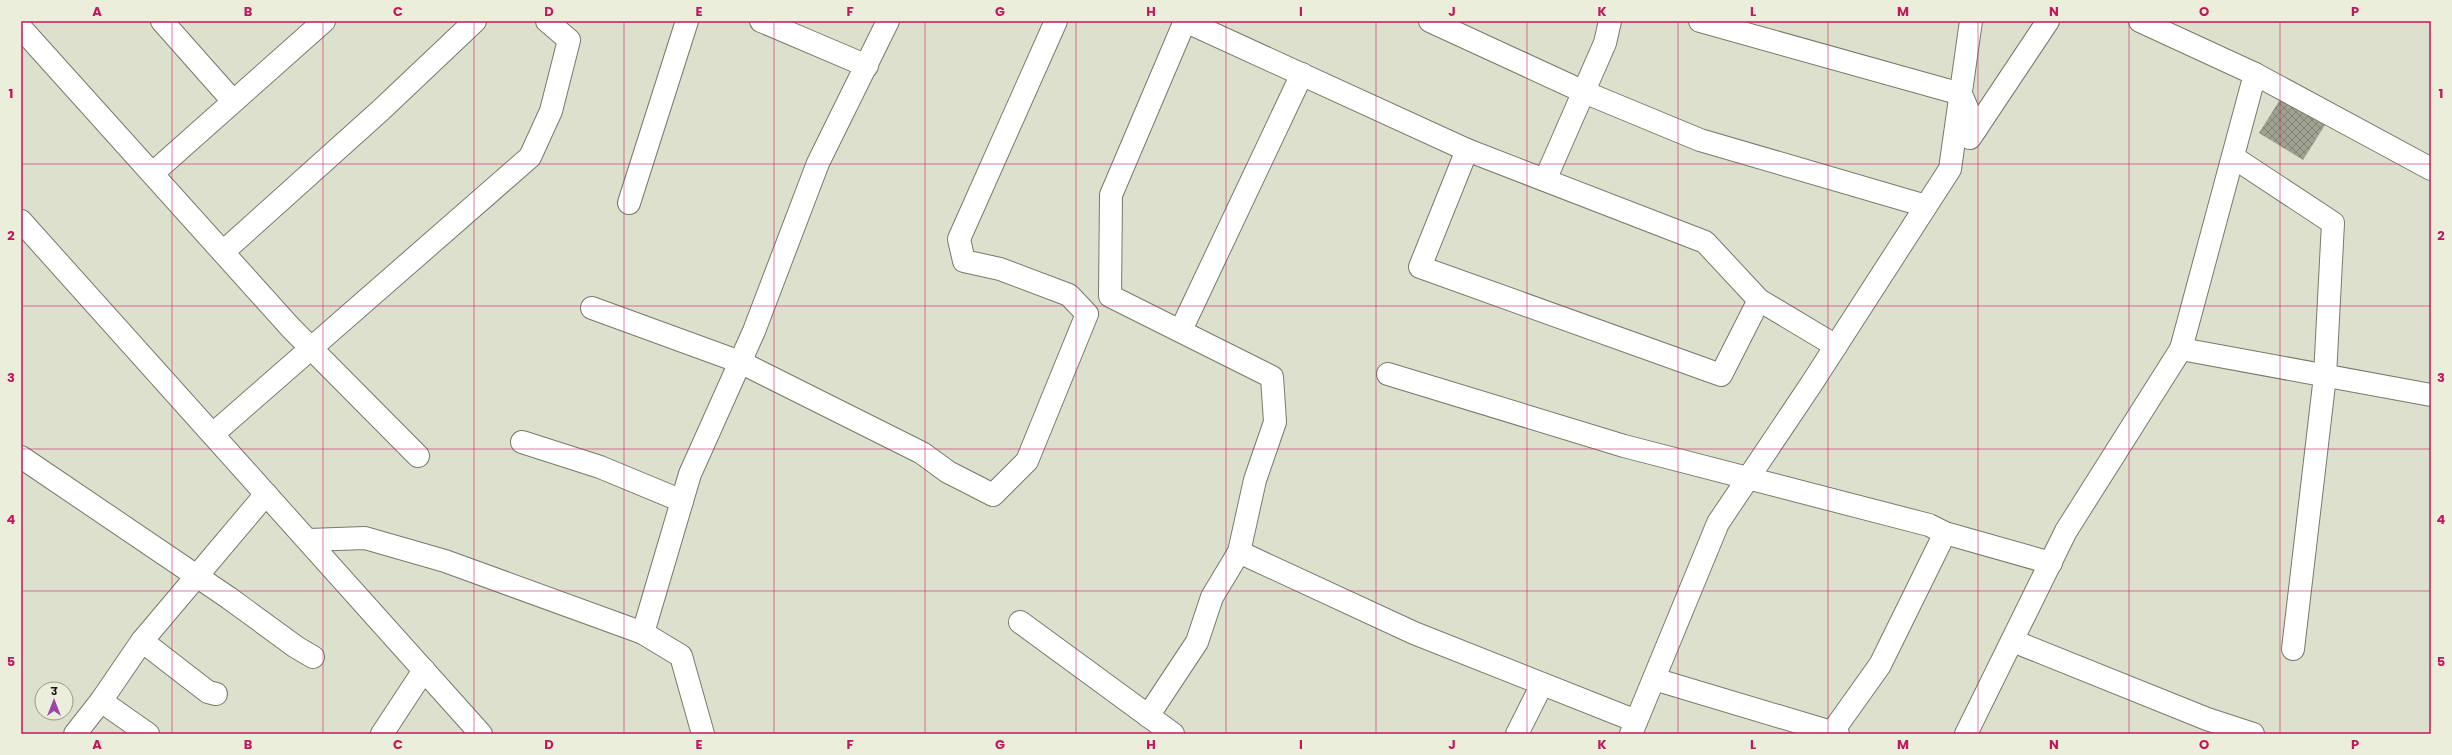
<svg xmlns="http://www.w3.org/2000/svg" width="2452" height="755" font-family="Poppins,'Noto Sans Devanagari',sans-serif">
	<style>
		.building { fill: url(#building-cross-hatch) }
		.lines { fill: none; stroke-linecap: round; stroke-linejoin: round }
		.street-casing { stroke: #787a69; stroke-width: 24 }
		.street { stroke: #fff; stroke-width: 22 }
		.grid { fill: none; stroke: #c2185b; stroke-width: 1; stroke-opacity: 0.55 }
		.neatline { fill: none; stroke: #c2185b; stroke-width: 1.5 }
		.grid-label { font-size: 13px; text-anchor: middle; font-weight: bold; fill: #c2185b }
	</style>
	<defs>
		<pattern id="building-cross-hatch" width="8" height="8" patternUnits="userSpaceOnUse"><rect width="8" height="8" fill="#a0a291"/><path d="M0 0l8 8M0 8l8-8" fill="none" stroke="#818375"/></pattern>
	</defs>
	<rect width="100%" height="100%" fill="#dee0ce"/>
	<path class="building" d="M2281,98L2325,125L2303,160L2259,133Z"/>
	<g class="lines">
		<defs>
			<g id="street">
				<path d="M162,21L232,100"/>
				<path d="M761,21L867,66"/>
				<path d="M1430,21L1584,92L1700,140L1926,206"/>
				<path d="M1700,21L1961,94L1976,129"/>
				<path d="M2140,21L2255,74L2181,349"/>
				<path d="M21,28L291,328L418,456"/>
				<path d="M2255,74L2431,169"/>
				<path d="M1970,138L2048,21"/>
				<path d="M1467,150L1420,267L1721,375L1759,300"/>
				<path d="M2233,157L2333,223L2325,376L2293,649"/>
				<path d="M153,173L324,21"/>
				<path d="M1545,180L1605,43L1610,21"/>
				<path d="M629,203L687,21"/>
				<path d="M21,221L481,734"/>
				<path d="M223,252L381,110L475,21"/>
				<path d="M592,308L740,362L922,453L948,472L993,495L1027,461L1087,314L1069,295L1000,269L964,261L959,239L1056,21"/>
				<path d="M1181,330L1302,74"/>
				<path d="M1388,374L1624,446L1929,525L1945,533L2051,563"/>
				<path d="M213,434L530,157L551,111L569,40L547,21"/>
				<path d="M522,442L600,467L682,501"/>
				<path d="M21,457L229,598L296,647L313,657"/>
				<path d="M309,540L365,538L445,561L643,633"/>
				<path d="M1239,552L1414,633L1636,721"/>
				<path d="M1020,622L1173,734"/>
				<path d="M142,641L208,692L216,694"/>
				<path d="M2013,641L2207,719L2253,734"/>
				<path d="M1654,679L1838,734"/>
				<path d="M101,701L148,734"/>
				<path d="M1148,716L1197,642L1212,597L1239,552L1255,480L1275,422L1272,377L1110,296L1111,195L1185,21L1467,150L1705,242L1759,300L1836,346"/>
				<path d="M1833,731L1880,665L1945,533"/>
				<path d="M75,734L101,701L142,641L266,494"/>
				<path d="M382,734L424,670"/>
				<path d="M703,734L681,656L643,633L690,474L754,331L818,163L888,21"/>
				<path d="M1517,734L1542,684"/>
				<path d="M1631,734L1718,523L1812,383L1950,169L1971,21"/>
				<path d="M1966,734L2066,531L2181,349L2431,395"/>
			</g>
		</defs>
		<use href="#street" class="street-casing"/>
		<use href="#street" class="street"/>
	</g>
	<path class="grid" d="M172,21V734M323,21V734M474,21V734M624,21V734M774,21V734M925,21V734M1076,21V734M1226,21V734M1376,21V734M1527,21V734M1678,21V734M1828,21V734M1978,21V734M2129,21V734M2280,21V734M21,164H2431M21,306H2431M21,449H2431M21,591H2431"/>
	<rect width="2452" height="755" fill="none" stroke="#ebeedb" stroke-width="44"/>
	<g transform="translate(54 701)"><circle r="19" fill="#ebeedb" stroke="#959789"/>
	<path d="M0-3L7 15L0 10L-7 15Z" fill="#9e42ac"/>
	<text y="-6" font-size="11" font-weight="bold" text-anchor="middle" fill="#13140e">उ</text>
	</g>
	<rect x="22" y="22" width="2408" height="711" class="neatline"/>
	<g class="grid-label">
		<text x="97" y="16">A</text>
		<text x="248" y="16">B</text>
		<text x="398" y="16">C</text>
		<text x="549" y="16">D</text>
		<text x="699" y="16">E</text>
		<text x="850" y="16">F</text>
		<text x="1000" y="16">G</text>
		<text x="1151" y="16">H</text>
		<text x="1301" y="16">I</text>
		<text x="1452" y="16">J</text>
		<text x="1602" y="16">K</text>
		<text x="1753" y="16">L</text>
		<text x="1903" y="16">M</text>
		<text x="2054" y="16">N</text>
		<text x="2204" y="16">O</text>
		<text x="2355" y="16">P</text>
		<text x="11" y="98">1</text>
		<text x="2441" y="98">1</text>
		<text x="11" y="240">2</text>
		<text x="2441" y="240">2</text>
		<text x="11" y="382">3</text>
		<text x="2441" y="382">3</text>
		<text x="11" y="524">4</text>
		<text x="2441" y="524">4</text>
		<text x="11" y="666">5</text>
		<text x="2441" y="666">5</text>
		<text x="97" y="749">A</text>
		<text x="248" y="749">B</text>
		<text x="398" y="749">C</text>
		<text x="549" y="749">D</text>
		<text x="699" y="749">E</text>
		<text x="850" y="749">F</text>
		<text x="1000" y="749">G</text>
		<text x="1151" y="749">H</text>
		<text x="1301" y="749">I</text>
		<text x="1452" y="749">J</text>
		<text x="1602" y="749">K</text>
		<text x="1753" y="749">L</text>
		<text x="1903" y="749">M</text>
		<text x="2054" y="749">N</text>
		<text x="2204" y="749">O</text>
		<text x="2355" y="749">P</text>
	</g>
</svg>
